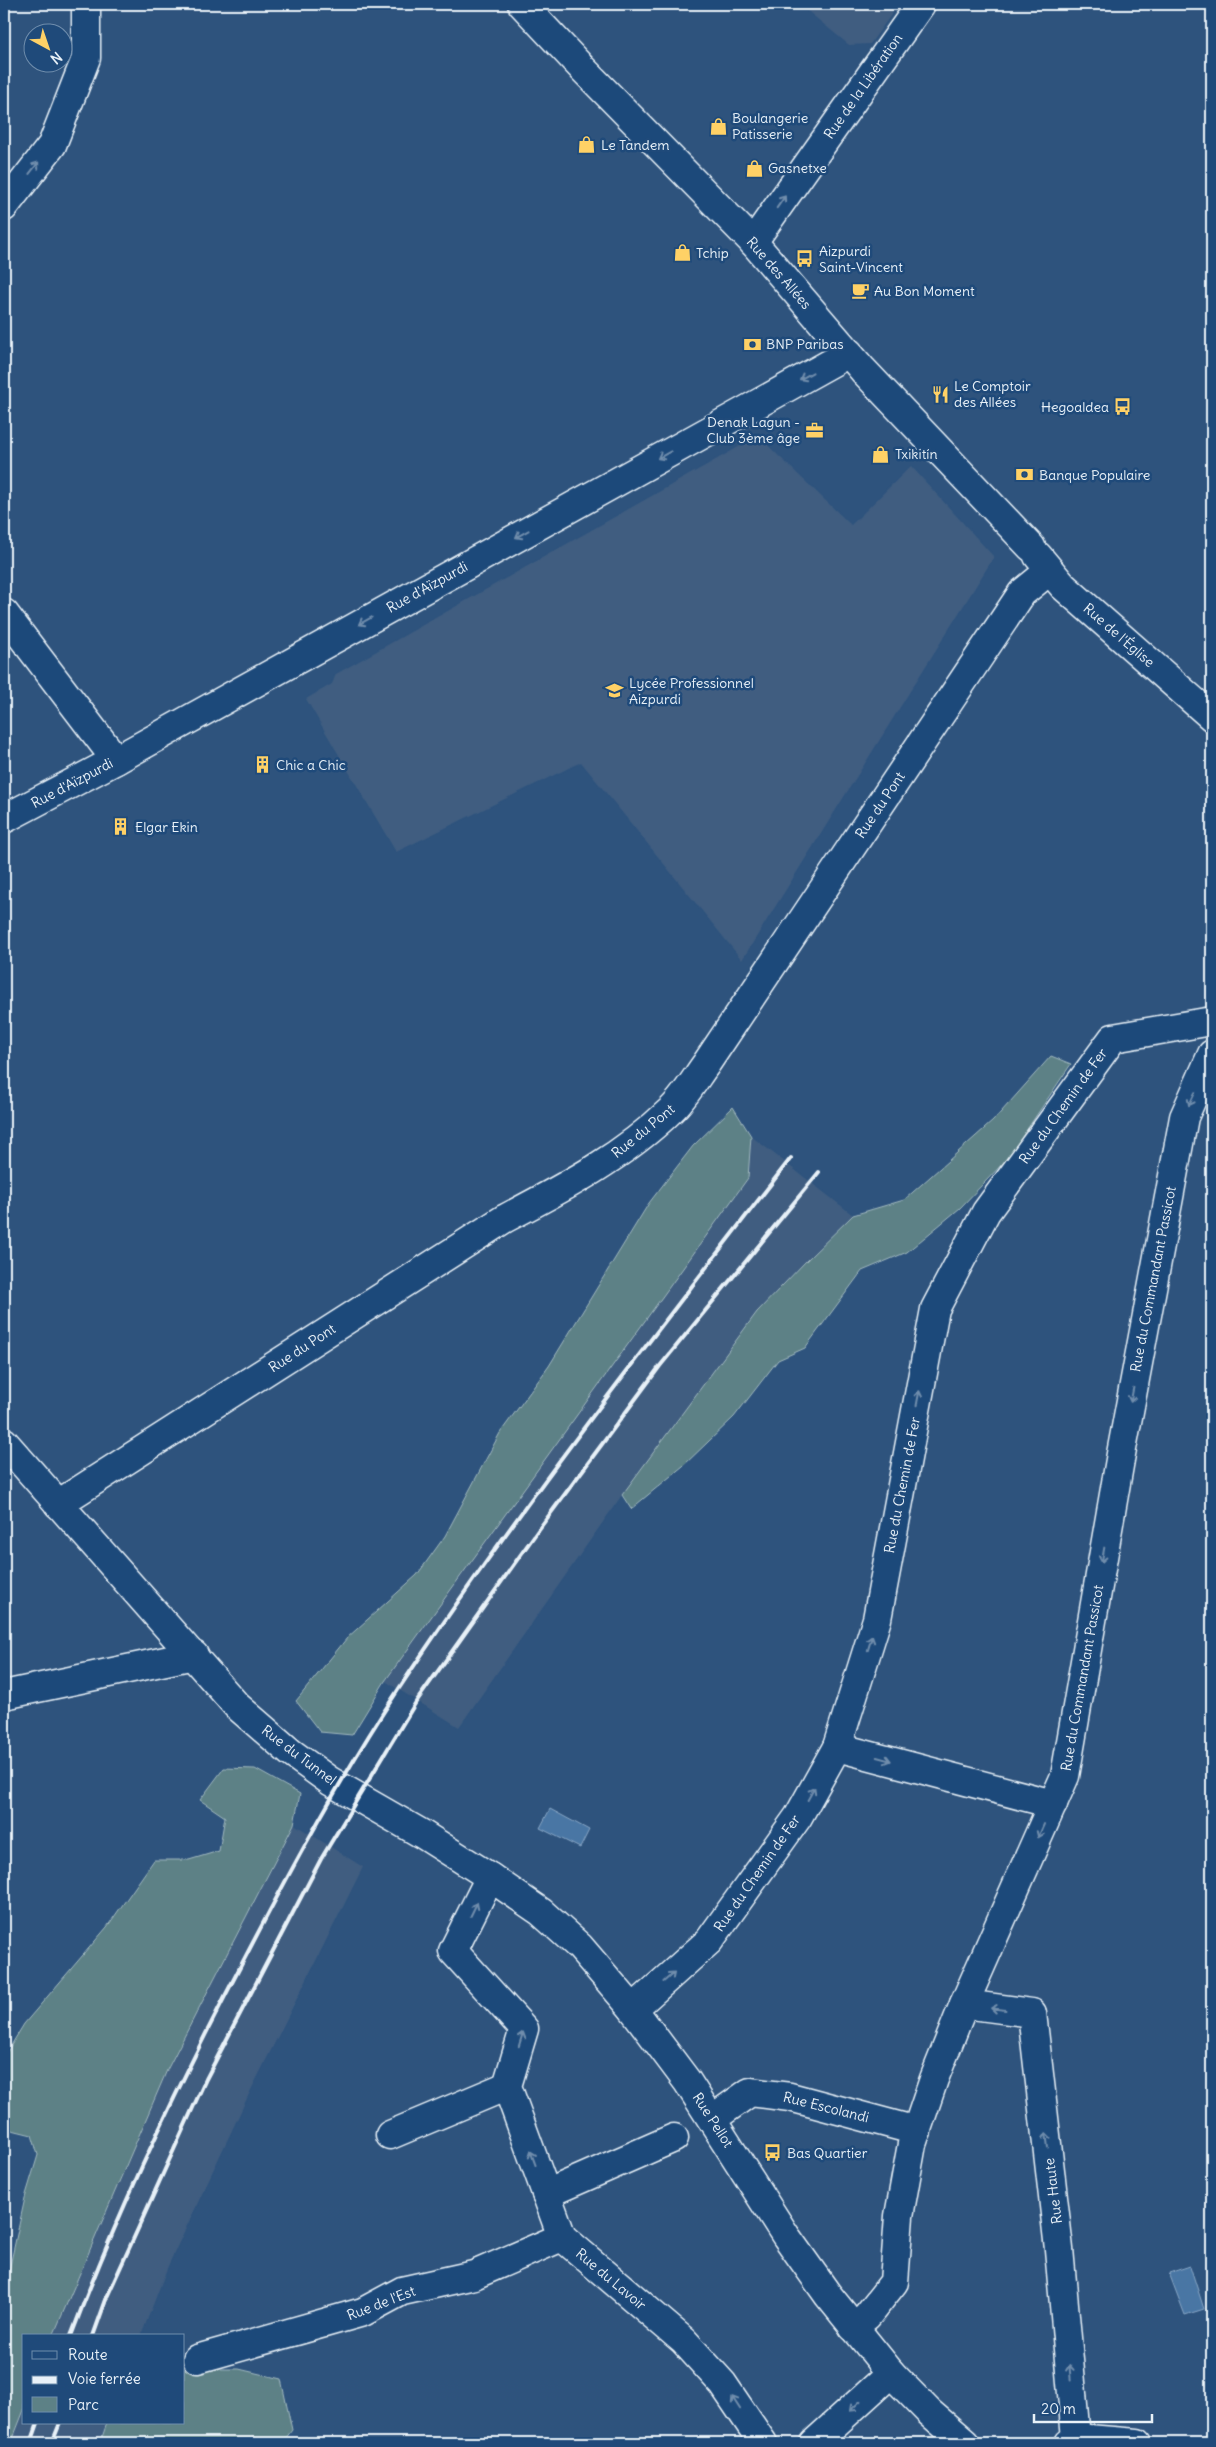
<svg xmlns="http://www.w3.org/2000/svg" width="1216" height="2447" font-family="Delius,sans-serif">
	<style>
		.built { fill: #3f5d80 }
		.green { fill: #5d8186; stroke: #a2b9bf }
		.water { fill: #4976a4; stroke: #89a7c6 }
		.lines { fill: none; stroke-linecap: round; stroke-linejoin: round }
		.minor-casing { stroke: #e8f1f8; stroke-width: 31 }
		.tertiary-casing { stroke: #e8f1f8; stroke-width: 31 }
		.minor { stroke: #1f4a7a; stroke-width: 28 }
		.tertiary { stroke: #1f4a7a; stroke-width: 28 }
		.rail { stroke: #e8f1f8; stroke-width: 4 }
		.oneway { stroke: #6f8dac }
		.labels { text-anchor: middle; stroke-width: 5; stroke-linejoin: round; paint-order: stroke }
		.street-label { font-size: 14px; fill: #e8f1f8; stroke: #1f4a7a }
		.poi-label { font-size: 14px; fill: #e8f1f8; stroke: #1f4a7a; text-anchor: start }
	</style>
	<rect width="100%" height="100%" fill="#2e537d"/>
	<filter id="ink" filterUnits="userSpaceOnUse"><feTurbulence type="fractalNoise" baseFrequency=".02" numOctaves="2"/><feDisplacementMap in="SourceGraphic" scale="10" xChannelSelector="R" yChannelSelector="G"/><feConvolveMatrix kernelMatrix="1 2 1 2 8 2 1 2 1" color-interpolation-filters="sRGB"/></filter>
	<g filter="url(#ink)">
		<g class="built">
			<path d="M799,4H899L870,44L849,45Z"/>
			<path d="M758,436L851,525L911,466L994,557L742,960L581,762L396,852L306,699L332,684L336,674Z"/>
			<path d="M751,1136L853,1215L807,1260L757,1312L622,1495L459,1727L385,1681L748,1178Z"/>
			<path d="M294,1824L363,1867L250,2092L168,2266L141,2336H53L167,2070Z"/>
			<path d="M24,2410V2423H107L99,2443H11Z"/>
		</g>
		<g class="green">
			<path d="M1051,1056L1071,1064L1007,1159L960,1208L907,1252L862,1271L805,1348L778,1360L734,1417L683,1466L631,1509L622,1495L757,1312L807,1260L853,1215L904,1200L993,1121Z"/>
			<path d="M733,1107L751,1136L748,1178L385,1681L352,1735L320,1732L296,1701L347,1638L417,1575L445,1536L500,1433L549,1366L649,1203L693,1146Z"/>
			<path d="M224,1768L255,1769L300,1794L294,1824L167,2070L53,2336H24V2410L11,2443H4V2293L25,2198L38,2155L32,2135L4,2128V2057L24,2024L107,1927L154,1860H189L219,1851L225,1817L200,1800Z"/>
			<path d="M184,2369H239L281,2379L292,2430L282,2443H100L107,2423H184Z"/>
		</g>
		<g class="water">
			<path d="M550,1809L589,1830L580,1848L540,1828Z"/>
			<path d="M1190,2266L1204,2309L1185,2315L1169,2273Z"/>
		</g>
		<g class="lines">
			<defs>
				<g id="minor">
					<path d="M4,207L52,145L86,58V4"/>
					<path d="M753,242L921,4"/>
					<path d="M1038,556L1063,586L1212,717"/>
					<path d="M4,613L116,760"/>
					<path d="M4,819L116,760L849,353"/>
					<path d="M4,1442L237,1706L290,1752L330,1781L422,1834L490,1877L541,1912L580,1947L633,2009L687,2081L786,2236L828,2295L891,2373L929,2412L965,2443"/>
					<path d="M58,1504L504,1219C563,1188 623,1157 671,1110C685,1097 695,1079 706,1064L1022,593L1049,571"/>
					<path d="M4,1695L194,1655"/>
					<path d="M837,1747L1053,1804"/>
					<path d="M490,1877L453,1951L524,2029L507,2086L562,2237L684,2341L723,2384L763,2443"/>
					<path d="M964,2004L1032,2013L1059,2249L1076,2438"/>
					<path d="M633,2009L709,1941L798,1817L837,1747L877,1619L935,1309L986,1212L1113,1038L1212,1021"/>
					<path d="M712,2119L750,2092L790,2097L917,2131"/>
					<path d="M390,2135L507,2086"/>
					<path d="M546,2194L674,2138"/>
					<path d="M853,2327L867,2316L894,2282L899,2216L912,2144L934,2079L964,2004L1065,1776L1121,1454L1184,1117L1212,1054"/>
					<path d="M197,2359L363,2312L402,2291L474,2275L562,2237"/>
					<path d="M814,2443L891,2373"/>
					<path d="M1069,2443L1076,2438L1137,2443"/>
				</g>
				<path id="tertiary" d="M522,4L583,69L753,242L863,370L1031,547"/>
			</defs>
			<use href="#minor" class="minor-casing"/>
			<use href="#tertiary" class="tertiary-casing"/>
			<use href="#minor" class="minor"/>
			<use href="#tertiary" class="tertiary"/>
			<g class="rail">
				<path d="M71,2336C121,2203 183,2075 249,1950C295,1862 343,1773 398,1690C520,1506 656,1332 791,1158"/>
				<path d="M93,2336L107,2297L206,2079L321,1859L416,1702L539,1529L660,1366L819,1172"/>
				<path d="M31,2443L38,2423"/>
				<path d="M52,2443L60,2423"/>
			</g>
		</g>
		<defs><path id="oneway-shaft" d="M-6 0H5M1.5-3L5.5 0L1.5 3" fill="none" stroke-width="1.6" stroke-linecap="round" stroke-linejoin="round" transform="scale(1.25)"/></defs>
		<g class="oneway">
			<use href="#oneway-shaft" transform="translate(34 168) rotate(-52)"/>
			<use href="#oneway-shaft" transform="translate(781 202) rotate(-55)"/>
			<use href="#oneway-shaft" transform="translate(806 376) rotate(151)"/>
			<use href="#oneway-shaft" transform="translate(664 455) rotate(151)"/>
			<use href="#oneway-shaft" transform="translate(522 534) rotate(151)"/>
			<use href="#oneway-shaft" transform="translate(365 621) rotate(151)"/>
			<use href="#oneway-shaft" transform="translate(1192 1099) rotate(115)"/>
			<use href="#oneway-shaft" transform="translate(1132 1395) rotate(101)"/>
			<use href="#oneway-shaft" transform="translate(918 1398) rotate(-79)"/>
			<use href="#oneway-shaft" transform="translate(1103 1555) rotate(100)"/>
			<use href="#oneway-shaft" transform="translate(870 1643) rotate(-73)"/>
			<use href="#oneway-shaft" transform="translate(884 1759) rotate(15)"/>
			<use href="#oneway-shaft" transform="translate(811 1794) rotate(-61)"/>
			<use href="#oneway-shaft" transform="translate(1041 1831) rotate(114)"/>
			<use href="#oneway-shaft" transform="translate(474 1909) rotate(-64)"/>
			<use href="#oneway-shaft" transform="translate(669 1977) rotate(-41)"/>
			<use href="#oneway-shaft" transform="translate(998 2009) rotate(-173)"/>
			<use href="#oneway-shaft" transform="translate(521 2039) rotate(-73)"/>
			<use href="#oneway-shaft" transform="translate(1047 2140) rotate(-97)"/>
			<use href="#oneway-shaft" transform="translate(533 2158) rotate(-110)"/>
			<use href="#oneway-shaft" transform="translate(1070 2372) rotate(-95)"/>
			<use href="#oneway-shaft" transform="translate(736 2403) rotate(-123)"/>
			<use href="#oneway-shaft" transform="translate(855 2406) rotate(137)"/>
		</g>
	</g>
	<defs>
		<symbol id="shop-bare" viewBox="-9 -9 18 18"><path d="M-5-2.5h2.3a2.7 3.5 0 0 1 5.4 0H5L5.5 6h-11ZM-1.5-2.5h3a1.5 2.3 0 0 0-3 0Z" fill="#ffd166" stroke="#1f4a7a" stroke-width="2.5" paint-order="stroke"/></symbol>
		<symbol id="bus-bare" viewBox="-9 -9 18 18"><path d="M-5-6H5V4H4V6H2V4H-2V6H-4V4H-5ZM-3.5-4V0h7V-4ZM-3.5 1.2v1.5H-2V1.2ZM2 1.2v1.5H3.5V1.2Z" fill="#ffd166" stroke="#1f4a7a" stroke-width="2.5" paint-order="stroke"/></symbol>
		<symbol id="cafe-bare" viewBox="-9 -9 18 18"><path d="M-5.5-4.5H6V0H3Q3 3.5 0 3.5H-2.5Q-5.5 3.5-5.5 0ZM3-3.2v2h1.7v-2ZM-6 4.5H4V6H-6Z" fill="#ffd166" stroke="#1f4a7a" stroke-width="2.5" paint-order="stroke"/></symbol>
		<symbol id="bank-bare" viewBox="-9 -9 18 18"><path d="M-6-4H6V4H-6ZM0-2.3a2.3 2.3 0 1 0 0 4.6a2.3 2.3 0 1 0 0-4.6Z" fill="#ffd166" stroke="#1f4a7a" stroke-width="2.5" paint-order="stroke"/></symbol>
		<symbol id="restaurant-bare" viewBox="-9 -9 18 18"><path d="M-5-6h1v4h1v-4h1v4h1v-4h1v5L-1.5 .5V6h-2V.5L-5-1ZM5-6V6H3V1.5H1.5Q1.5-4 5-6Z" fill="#ffd166" stroke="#1f4a7a" stroke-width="2.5" paint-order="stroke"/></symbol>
		<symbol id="office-bare" viewBox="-9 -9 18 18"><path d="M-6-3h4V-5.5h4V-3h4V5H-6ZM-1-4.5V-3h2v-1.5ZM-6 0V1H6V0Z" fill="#ffd166" stroke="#1f4a7a" stroke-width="2.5" paint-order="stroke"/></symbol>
		<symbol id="school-bare" viewBox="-9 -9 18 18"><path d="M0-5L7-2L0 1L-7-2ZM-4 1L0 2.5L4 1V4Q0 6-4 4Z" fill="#ffd166" stroke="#1f4a7a" stroke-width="2.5" paint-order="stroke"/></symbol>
		<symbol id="building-bare" viewBox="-9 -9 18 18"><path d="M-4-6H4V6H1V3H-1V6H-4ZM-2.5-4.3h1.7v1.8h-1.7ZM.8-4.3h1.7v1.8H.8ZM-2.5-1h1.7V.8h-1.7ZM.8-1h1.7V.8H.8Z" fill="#ffd166" stroke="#1f4a7a" stroke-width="2.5" paint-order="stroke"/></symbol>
	</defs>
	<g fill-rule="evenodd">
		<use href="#shop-bare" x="706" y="114" width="25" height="25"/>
		<use href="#shop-bare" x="574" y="132" width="25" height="25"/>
		<use href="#shop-bare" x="742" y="156" width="25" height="25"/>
		<use href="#shop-bare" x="670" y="240" width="25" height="25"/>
		<use href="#bus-bare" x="792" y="246" width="25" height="25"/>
		<use href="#cafe-bare" x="848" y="278" width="25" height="25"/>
		<use href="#bank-bare" x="740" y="332" width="25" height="25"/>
		<use href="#restaurant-bare" x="928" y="382" width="25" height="25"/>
		<use href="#bus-bare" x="1110" y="394" width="25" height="25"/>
		<use href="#office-bare" x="802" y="418" width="25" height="25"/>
		<use href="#shop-bare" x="868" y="442" width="25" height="25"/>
		<use href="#bank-bare" x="1012" y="462" width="25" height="25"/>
		<use href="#school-bare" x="602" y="678" width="25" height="25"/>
		<use href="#building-bare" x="250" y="752" width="25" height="25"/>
		<use href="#building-bare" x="108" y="814" width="25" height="25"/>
		<use href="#bus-bare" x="760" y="2140" width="25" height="25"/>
	</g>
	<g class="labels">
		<g class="street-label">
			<text transform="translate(863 86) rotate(-55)" y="5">Rue de la Libération</text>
			<text transform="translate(779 273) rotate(49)" y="5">Rue des Allées</text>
			<text transform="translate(427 587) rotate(-29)" y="5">Rue d'Aïzpurdi</text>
			<text transform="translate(1119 635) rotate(41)" y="5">Rue de l'Église</text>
			<text transform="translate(72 783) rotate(-28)" y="5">Rue d'Aïzpurdi</text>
			<text transform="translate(880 805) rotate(-56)" y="5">Rue du Pont</text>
			<text transform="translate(1063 1106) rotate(-54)" y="5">Rue du Chemin de Fer</text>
			<text transform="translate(643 1131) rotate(-39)" y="5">Rue du Pont</text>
			<text transform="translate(1153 1279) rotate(-79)" y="5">Rue du Commandant Passicot</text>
			<text transform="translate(302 1348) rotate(-33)" y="5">Rue du Pont</text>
			<text transform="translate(902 1485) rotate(-79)" y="5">Rue du Chemin de Fer</text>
			<text transform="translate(1082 1678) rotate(-80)" y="5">Rue du Commandant Passicot</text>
			<text transform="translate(299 1755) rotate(37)" y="5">Rue du Tunnel</text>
			<text transform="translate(757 1873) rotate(-55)" y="5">Rue du Chemin de Fer</text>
			<text transform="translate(826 2107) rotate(14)" y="5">Rue Escolandi</text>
			<text transform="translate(713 2120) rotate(57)" y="5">Rue Pellot</text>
			<text transform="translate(1053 2191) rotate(-97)" y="5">Rue Haute</text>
			<text transform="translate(611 2279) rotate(40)" y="5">Rue du Lavoir</text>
			<text transform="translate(381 2303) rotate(-21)" y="5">Rue de l'Est</text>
		</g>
		<g class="poi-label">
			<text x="732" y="123">Boulangerie<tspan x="732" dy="16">Patisserie</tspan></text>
			<text x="601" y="150">Le Tandem</text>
			<text x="768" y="173">Gasnetxe</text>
			<text x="819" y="256">Aizpurdi<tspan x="819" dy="16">Saint-Vincent</tspan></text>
			<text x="696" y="258">Tchip</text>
			<text x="874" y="296">Au Bon Moment</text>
			<text x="766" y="349">BNP Paribas</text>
			<text x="954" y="391">Le Comptoir<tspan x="954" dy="16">des Allées</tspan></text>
			<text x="1109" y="412" text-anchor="end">Hegoaldea</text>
			<text x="800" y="427" text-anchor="end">Denak Lagun -<tspan x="800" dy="16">Club 3ème âge</tspan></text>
			<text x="895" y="459">Txikitín</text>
			<text x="1039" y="480">Banque Populaire</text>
			<text x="629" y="688">Lycée Professionnel<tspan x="629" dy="16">Aizpurdi</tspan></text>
			<text x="276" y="770">Chic a Chic</text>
			<text x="135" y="832">Elgar Ekin</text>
			<text x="787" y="2158">Bas Quartier</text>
		</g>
	</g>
	<rect width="1216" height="2447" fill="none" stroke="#1f4a7a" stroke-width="20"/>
	<rect x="10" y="10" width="1196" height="2427" fill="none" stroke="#e8f1f8" stroke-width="2" filter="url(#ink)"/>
	<rect x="22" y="2334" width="162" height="90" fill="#1f4a7a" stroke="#6f8dac"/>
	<rect x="32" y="2351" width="25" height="8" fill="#1f4a7a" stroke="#6f8dac"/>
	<text x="68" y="2360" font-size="15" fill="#e8f1f8">Route</text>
	<rect x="32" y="2376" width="25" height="8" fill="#e8f1f8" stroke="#6f8dac"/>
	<text x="68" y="2384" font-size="15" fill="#e8f1f8">Voie ferrée</text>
	<rect x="32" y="2397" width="25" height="15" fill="#5d8186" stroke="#6f8dac"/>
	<text x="68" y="2410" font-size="15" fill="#e8f1f8">Parc</text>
	<g transform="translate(48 48) rotate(140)"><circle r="24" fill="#1f4a7a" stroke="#6f8dac"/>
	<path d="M0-4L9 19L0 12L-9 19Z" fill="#ffd166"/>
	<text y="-8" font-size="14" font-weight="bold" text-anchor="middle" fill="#e8f1f8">N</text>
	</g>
	<path d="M1034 2414v8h118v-8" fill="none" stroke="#e8f1f8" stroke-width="2.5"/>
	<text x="1041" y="2414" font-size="15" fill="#e8f1f8" stroke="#1f4a7a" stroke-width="4" paint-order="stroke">20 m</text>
</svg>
